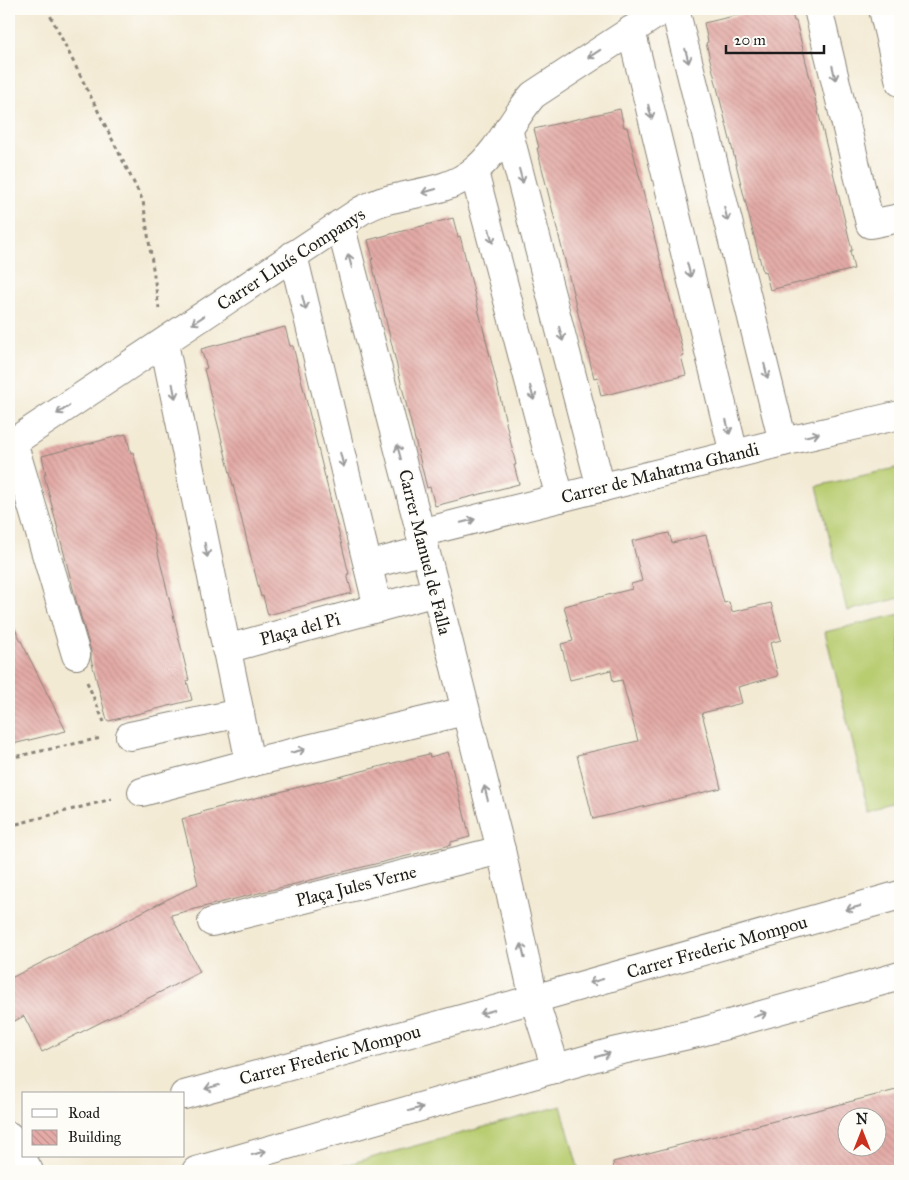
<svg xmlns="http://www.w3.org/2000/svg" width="909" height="1180" font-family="'IM FELL Great Primer',serif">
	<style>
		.garden { fill: #b8cc70; stroke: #6a7446 }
		.building { fill: url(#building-back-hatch); fill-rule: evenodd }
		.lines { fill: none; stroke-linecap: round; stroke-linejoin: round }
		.minor-casing { stroke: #888378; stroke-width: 30 }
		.path { stroke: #888378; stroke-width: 3; stroke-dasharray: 4 4; stroke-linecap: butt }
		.minor { stroke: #fff; stroke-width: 28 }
		.oneway { stroke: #999 }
		.labels { text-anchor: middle; stroke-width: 4; stroke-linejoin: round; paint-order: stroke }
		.street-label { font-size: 18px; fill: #1c1c1c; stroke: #fdfcf7 }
	</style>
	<defs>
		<pattern id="building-back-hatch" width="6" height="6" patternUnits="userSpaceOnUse" patternTransform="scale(1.25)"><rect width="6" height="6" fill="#e3aaa6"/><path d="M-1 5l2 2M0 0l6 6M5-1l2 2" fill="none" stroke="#c2928e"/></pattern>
	</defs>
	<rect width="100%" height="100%" fill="#fdfcf7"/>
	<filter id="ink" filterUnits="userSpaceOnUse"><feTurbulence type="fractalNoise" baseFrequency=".02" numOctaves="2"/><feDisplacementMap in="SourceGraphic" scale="10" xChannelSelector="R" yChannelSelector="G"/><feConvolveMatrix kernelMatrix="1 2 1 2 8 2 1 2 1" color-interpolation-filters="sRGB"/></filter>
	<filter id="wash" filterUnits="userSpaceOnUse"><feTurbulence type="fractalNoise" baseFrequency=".0096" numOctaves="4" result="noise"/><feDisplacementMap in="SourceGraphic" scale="20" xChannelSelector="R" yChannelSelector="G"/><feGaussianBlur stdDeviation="1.12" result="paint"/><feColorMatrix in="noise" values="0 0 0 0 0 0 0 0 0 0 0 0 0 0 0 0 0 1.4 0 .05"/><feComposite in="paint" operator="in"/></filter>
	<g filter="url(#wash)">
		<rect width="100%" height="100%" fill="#f3ead4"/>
		<g class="garden">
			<path d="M900,467V598L847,611L817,486Z"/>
			<path d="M900,614V805L870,813L825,632Z"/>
			<path d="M561,1106L579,1171H323Z"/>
		</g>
		<g id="blocks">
			<g class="building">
				<path d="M764,9H791L794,21H796L852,250L850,251L854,269L770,290L765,271L763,272L741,184L706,43L708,42L704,23Z"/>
				<path d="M620,109L624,127H627L684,356H681L686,375L601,396L597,377L594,378L575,301L537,148H539L534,129Z"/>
				<path d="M453,218L458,237L460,236L495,376L516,465H514L519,484L435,506L430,487L427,488L405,399L371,259H373L368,240Z"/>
				<path d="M285,327L290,346H293L327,485L349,574H347L352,593L268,615L263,596L261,597L204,369L207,368L201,349Z"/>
				<path d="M126,434L131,453L133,452L146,504L189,680L187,681L192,700L109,721L107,720L91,659V651L76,600L44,475L46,474L42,456Z"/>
				<path d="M669,533L672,543L706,535L724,603L729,602L732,612L771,603L781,640L770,643L778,676L738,687L742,703L702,713L721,788L593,819L577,755L638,741L622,680L613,682L611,670L570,680L561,644L573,641L564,606L632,589L631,584L642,581L632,541Z"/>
				<path d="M9,617L66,731L9,745Z"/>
				<path d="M448,752L470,837L451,842V845L171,915L200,972L42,1052L24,1016L9,1024V979L198,884L182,819L201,814V812L429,754L430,757Z"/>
				<path d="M900,1089V1166L881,1171H614L613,1162ZM846,1118H876V1148H846Z"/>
			</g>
		</g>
	</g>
	<g filter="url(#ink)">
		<use href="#blocks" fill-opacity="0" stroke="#888378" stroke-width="1"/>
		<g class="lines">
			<defs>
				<g id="minor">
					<path d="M675,9L783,442"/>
					<path d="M818,9L870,224L900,218"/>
					<path d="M883,9L900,82"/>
					<path d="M631,30L734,454"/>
					<path d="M508,129L601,488"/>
					<path d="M474,172L560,498"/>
					<path d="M340,224L436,592L501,850L534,999L556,1069"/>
					<path d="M293,255L378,608"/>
					<path d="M164,343L250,763"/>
					<path d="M13,442L76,655"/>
					<path d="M9,445L362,210C369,207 376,203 384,201C414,192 448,192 474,171C500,150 512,119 533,95L664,9"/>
					<path d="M420,533L783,442L900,415"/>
					<path d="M368,565L425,550"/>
					<path d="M226,649L436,592"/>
					<path d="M130,736L240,713"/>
					<path d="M142,792L250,763L465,711"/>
					<path d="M212,922L501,850"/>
					<path d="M184,1095L534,999L900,895"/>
					<path d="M9,1136L29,1171"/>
					<path d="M196,1171L613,1052L701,1032L900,976"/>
				</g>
			</defs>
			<use href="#minor" class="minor-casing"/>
			<g class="path">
				<path d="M47,9L143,201L159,309"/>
				<path d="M87,682L104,722"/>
				<path d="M9,758L101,738"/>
				<path d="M9,826L112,799"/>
			</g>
			<use href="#minor" class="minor"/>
		</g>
		<defs><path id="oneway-shaft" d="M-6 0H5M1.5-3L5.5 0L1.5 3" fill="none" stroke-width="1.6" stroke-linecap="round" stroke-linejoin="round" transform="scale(1.25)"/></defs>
		<g class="oneway">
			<use href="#oneway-shaft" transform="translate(594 54) rotate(147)"/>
			<use href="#oneway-shaft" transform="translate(687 56) rotate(76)"/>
			<use href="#oneway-shaft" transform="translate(834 73) rotate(77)"/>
			<use href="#oneway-shaft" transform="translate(650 112) rotate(76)"/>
			<use href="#oneway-shaft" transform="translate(521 176) rotate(75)"/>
			<use href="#oneway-shaft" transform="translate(429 191) rotate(164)"/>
			<use href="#oneway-shaft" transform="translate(726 214) rotate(76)"/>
			<use href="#oneway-shaft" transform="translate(491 236) rotate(75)"/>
			<use href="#oneway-shaft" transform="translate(350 261) rotate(-105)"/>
			<use href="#oneway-shaft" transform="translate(689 270) rotate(76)"/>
			<use href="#oneway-shaft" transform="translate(304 303) rotate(76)"/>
			<use href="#oneway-shaft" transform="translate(198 320) rotate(146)"/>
			<use href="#oneway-shaft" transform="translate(561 334) rotate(75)"/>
			<use href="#oneway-shaft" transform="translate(766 371) rotate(76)"/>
			<use href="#oneway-shaft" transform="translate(174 391) rotate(79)"/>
			<use href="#oneway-shaft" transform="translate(532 393) rotate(75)"/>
			<use href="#oneway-shaft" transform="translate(63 410) rotate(147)"/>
			<use href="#oneway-shaft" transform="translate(728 427) rotate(76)"/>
			<use href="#oneway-shaft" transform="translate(812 435) rotate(-13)"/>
			<use href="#oneway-shaft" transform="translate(399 452) rotate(-105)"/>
			<use href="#oneway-shaft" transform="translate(342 460) rotate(76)"/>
			<use href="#oneway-shaft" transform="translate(468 521) rotate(-14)"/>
			<use href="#oneway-shaft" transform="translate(206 550) rotate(79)"/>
			<use href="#oneway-shaft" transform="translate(298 751) rotate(-14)"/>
			<use href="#oneway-shaft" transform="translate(486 793) rotate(-104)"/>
			<use href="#oneway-shaft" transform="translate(853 908) rotate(164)"/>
			<use href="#oneway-shaft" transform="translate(523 951) rotate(-103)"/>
			<use href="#oneway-shaft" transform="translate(596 981) rotate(164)"/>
			<use href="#oneway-shaft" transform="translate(487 1012) rotate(165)"/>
			<use href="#oneway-shaft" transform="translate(760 1015) rotate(-16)"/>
			<use href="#oneway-shaft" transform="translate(603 1055) rotate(-16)"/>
			<use href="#oneway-shaft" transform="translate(212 1087) rotate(165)"/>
			<use href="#oneway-shaft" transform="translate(416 1109) rotate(-16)"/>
			<use href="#oneway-shaft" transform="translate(259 1153) rotate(-16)"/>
		</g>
	</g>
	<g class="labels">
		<g class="street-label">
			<text transform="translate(291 259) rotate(-33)" y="6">Carrer Lluís Companys</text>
			<text transform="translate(660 473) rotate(-14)" y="6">Carrer de Mahatma Ghandi</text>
			<text transform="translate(425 552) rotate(76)" y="6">Carrer Manuel de Falla</text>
			<text transform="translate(300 629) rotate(-15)" y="6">Plaça del Pi</text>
			<text transform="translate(356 886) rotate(-14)" y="6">Plaça Jules Verne</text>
			<text transform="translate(717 947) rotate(-16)" y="6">Carrer Frederic Mompou</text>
			<text transform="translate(330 1055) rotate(-15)" y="6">Carrer Frederic Mompou</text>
		</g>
	</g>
	<rect width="909" height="1180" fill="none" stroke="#fdfcf7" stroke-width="30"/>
	<rect x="22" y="1092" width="162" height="65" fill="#fdfcf7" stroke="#a3a29f"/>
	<rect x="32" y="1109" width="25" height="8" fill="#ffffff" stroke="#a3a29f"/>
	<text x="68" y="1118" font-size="15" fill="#1c1c1c">Road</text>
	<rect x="32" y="1130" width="25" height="15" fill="url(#building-back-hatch)" stroke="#a3a29f"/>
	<text x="68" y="1142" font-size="15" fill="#1c1c1c">Building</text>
	<g transform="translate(862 1132)"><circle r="24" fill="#fdfcf7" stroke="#a3a29f"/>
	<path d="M0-4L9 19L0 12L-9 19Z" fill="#c8321e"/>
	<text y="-8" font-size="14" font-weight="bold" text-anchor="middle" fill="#1c1c1c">N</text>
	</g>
	<path d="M726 45v8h98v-8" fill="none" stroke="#1c1c1c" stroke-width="2.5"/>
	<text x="734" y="45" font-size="15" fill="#1c1c1c" stroke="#fdfcf7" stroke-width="4" paint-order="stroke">20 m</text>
</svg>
